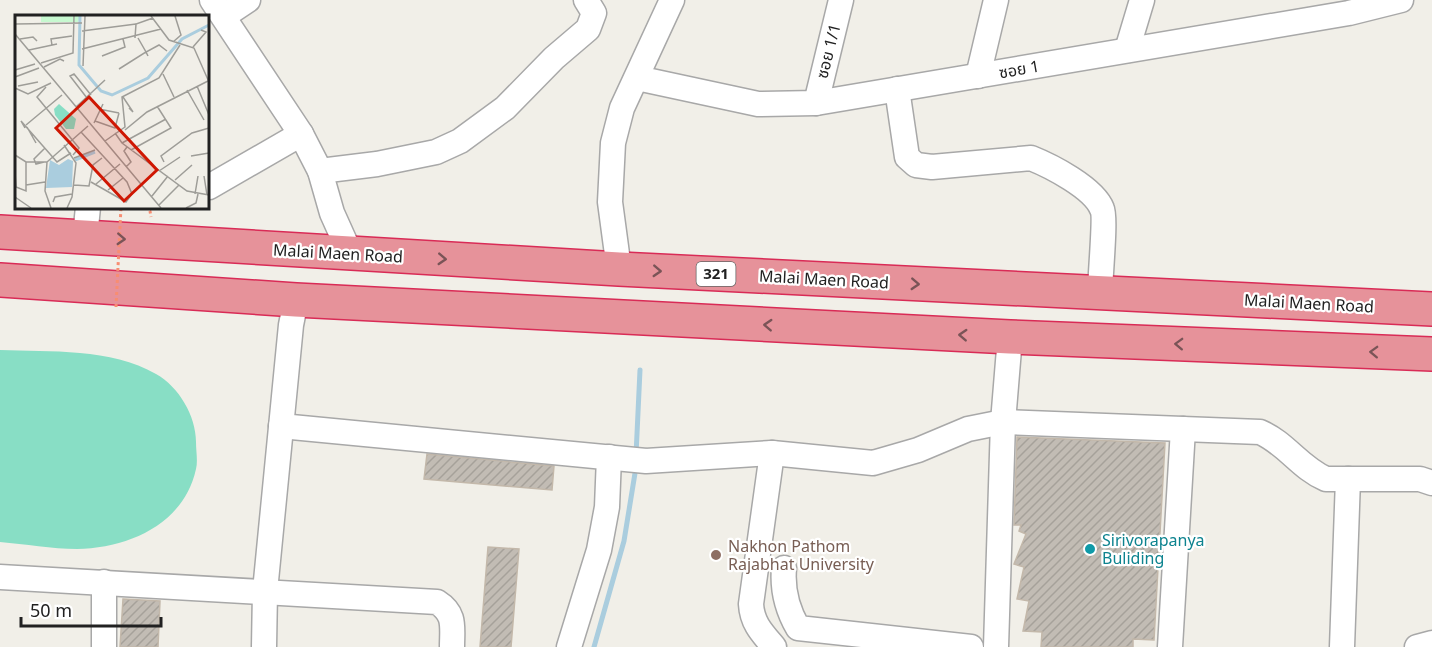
<svg xmlns="http://www.w3.org/2000/svg" width="1432" height="647" font-family="'Noto Sans','Noto Sans Thai',sans-serif">
	<style>
		.pitch { fill: #88dec5 }
		.lines { fill: none; stroke-linecap: round; stroke-linejoin: round }
		.stream { stroke: #aacdde; stroke-width: 5 }
		.building { fill: url(#building-hatch); stroke: #c3b8aa; stroke-width: 1.5 }
		.minor-casing { stroke: #a8a8a8; stroke-width: 27 }
		.highway-casing { stroke: #d92b56; stroke-width: 36 }
		.path { stroke: #f88d72; stroke-width: 3; stroke-dasharray: 3 3; stroke-linecap: butt }
		.minor { stroke: #fff; stroke-width: 24 }
		.highway { stroke: #e6929a; stroke-width: 33 }
		.path-bridge { stroke: #f88d72; stroke-width: 3; stroke-dasharray: 3 3; stroke-linecap: butt }
		.oneway { stroke: #7a5457 }
		.culture-dot { fill: #0f9aa8; stroke: #fff; stroke-width: 2 }
		.education-dot { fill: #8d6e63; stroke: #fff; stroke-width: 2 }
		.labels { text-anchor: middle; stroke-width: 4.5; stroke-linejoin: round; paint-order: stroke }
		.shield { fill: #fff; stroke: #646464; stroke-width: 1.5 }
		.shield-label { font-size: 15px; font-weight: bold; fill: #212121 }
		.street-label { font-size: 16px; fill: #212121; stroke: #fff }
		.culture-label { font-size: 16px; fill: #0d838f; stroke: #fff; text-anchor: start }
		.education-label { font-size: 16px; fill: #785e54; stroke: #fff; text-anchor: start }
		.inset-river { fill: none; stroke: #aacdde; stroke-width: 3 }
		.inset-road { fill: none; stroke: #9e9d98; stroke-width: 1.5 }
		.view { fill: #cf1703; fill-opacity: 0.15; stroke: #cf1703; stroke-width: 3 }
		.inset-edge { fill: none; stroke: #212121; stroke-width: 3 }
	</style>
	<defs>
		<pattern id="building-hatch" width="6" height="6" patternUnits="userSpaceOnUse" patternTransform="scale(1.5)"><rect width="6" height="6" fill="#c2bcb4"/><path d="M-1 1l2-2M0 6l6-6M5 7l2-2" fill="none" stroke="#a6a19a"/></pattern>
	</defs>
	<rect width="100%" height="100%" fill="#f1efe8"/>
	<path class="pitch" d="M0,350C50,352 111,348 156,374C179,387 196,416 196,442C196,451 198,461 196,469C184,524 129,548 77,549C52,549 25,544 0,542Z"/>
	<g class="lines">
		<g class="stream">
			<path d="M636,455L640,370"/>
			<path d="M594,647L624,541L636,467"/>
		</g>
	</g>
	<g class="building">
		<path d="M1017,437L1165,443L1154,640L1133,639V647H1041L1042,632L1023,631L1029,601L1017,599L1024,567L1014,564L1026,534L1019,531L1021,525H1014Z"/>
		<path d="M427,454L554,466L552,490L424,479Z"/>
		<path d="M488,547L519,549L511,647H480Z"/>
		<path d="M123,599L160,601L158,647H120Z"/>
	</g>
	<g class="lines">
		<defs>
			<g id="minor">
				<path d="M212,0L301,134L320,171L332,213L350,253"/>
				<path d="M224,16L248,0"/>
				<path d="M1127,50L1142,0"/>
				<path d="M978,76L996,0"/>
				<path d="M637,78L758,104L816,103L1349,13L1401,0"/>
				<path d="M897,89L907,157L916,165L932,167L1031,158C1051,166 1094,188 1102,209C1106,217 1100,278 1100,293"/>
				<path d="M816,103L841,0"/>
				<path d="M320,171L377,164L436,152L460,141L505,108L554,58L588,29L594,13L586,0"/>
				<path d="M209,187L301,134"/>
				<path d="M85,237L88,207"/>
				<path d="M619,269L610,202L613,143L622,108L672,0"/>
				<path d="M281,426L646,461L772,453L873,463L918,450L968,429L1003,422L1260,432C1286,443 1300,468 1326,479H1420L1432,483"/>
				<path d="M772,453L751,604C752,623 762,633 774,647"/>
				<path d="M784,568C782,590 787,609 798,628L971,647"/>
				<path d="M0,577L437,602C456,614 452,627 452,647"/>
				<path d="M104,647V582"/>
				<path d="M264,647L265,591L291,325L296,300"/>
				<path d="M569,647L599,550L607,507L609,457"/>
				<path d="M996,647L1003,422L1010,337"/>
				<path d="M1170,647L1183,429"/>
				<path d="M1342,647L1348,479"/>
				<path d="M1417,647L1432,643"/>
			</g>
			<g id="highway">
				<path d="M0,232L619,269L1432,309"/>
				<path d="M0,280L296,300L1010,337L1432,354"/>
			</g>
		</defs>
		<use href="#minor" class="minor-casing"/>
		<use href="#highway" class="highway-casing"/>
		<path class="path" d="M145,207L150,211L151,217"/>
		<use href="#minor" class="minor"/>
		<use href="#highway" class="highway"/>
		<path class="path-bridge" d="M116,307L121,207"/>
	</g>
	<defs><path id="oneway-chevron" d="M-2-3.5L2.5 0L-2 3.5" fill="none" stroke-width="1.6" stroke-linecap="round" stroke-linejoin="round" transform="scale(1.5)"/></defs>
	<g class="oneway">
		<use href="#oneway-chevron" transform="translate(121 239) rotate(3)"/>
		<use href="#oneway-chevron" transform="translate(442 259) rotate(3)"/>
		<use href="#oneway-chevron" transform="translate(657 271) rotate(3)"/>
		<use href="#oneway-chevron" transform="translate(915 284) rotate(3)"/>
		<use href="#oneway-chevron" transform="translate(768 325) rotate(-177)"/>
		<use href="#oneway-chevron" transform="translate(963 335) rotate(-177)"/>
		<use href="#oneway-chevron" transform="translate(1179 344) rotate(-178)"/>
		<use href="#oneway-chevron" transform="translate(1374 352) rotate(-178)"/>
	</g>
	<circle class="culture-dot" cx="1090" cy="549" r="6"/>
	<circle class="education-dot" cx="716" cy="555" r="6"/>
	<g class="labels">
		<rect class="shield" x="696.5" y="262" width="39" height="24" rx="4.5"/>
		<g class="shield-label">
			<text x="716" y="279">321</text>
		</g>
		<g class="street-label">
			<text transform="translate(828 51) rotate(-76)" y="6">ซอย 1/1</text>
			<text transform="translate(1019 69) rotate(-10)" y="6">ซอย 1</text>
			<text transform="translate(338 253) rotate(3)" y="6">Malai Maen Road</text>
			<text transform="translate(824 279) rotate(3)" y="6">Malai Maen Road</text>
			<text transform="translate(1309 303) rotate(3)" y="6">Malai Maen Road</text>
		</g>
		<g class="culture-label">
			<text x="1102" y="546">Sirivorapanya<tspan x="1102" dy="18">Buliding</tspan></text>
		</g>
		<g class="education-label">
			<text x="728" y="552">Nakhon Pathom<tspan x="728" dy="18">Rajabhat University</tspan></text>
		</g>
	</g>
	<g transform="translate(15 15)">
		<rect width="194" height="194" fill="#f1efe8"/>
		<path d="M26,1H65L63,7H26Z" fill="#c7f9d0"/>
		<path d="M44,89L61,104L59,114H51L40,100L39,94Z" fill="#88dec5"/>
		<path d="M53,144L58,146L57,172L31,173L35,145L44,150Z" fill="#aacdde"/>
		<path class="inset-river" d="M65,1L64,50L86,76L97,80L133,63L167,24L194,10M60,145L80,137"/>
		<path class="inset-road" d="M136,1L154,25L179,33L194,67M0,9L67,8M67,16L121,9M0,19L146,193M120,23L121,9L138,3M5,24L18,22L22,26M158,27L166,20L160,1M37,30L36,24L57,21M178,32L191,17L186,15M67,34L146,14M14,35L42,29M87,41L110,32L108,24M133,41L131,37L144,30L152,36M26,48L58,38L59,1M68,51L70,1M29,52L45,44L49,46M104,54L131,37L123,23M0,55L20,49M148,59L159,82M0,62L24,53M3,71L23,67M182,71L194,100M31,72L22,82L64,133L58,140M0,73L13,79L36,68M172,75L189,105M108,82L118,97L114,93M72,83L55,61L59,59L76,80M61,92L90,65M84,94L104,98M80,106L100,113L104,98M79,108L88,89M11,110L47,80M12,112L21,128M10,113L6,106L42,147L56,138M110,115L132,97L193,66M66,117L112,167L117,179L111,187L76,167M100,118L107,128L172,176L194,180M90,126L110,112L107,82L144,63L165,30M107,128L151,104M49,130L61,148L57,182L52,193M116,135L156,113L142,91M0,140L11,147H32M176,141L194,138M59,143L80,135M29,147L21,149L19,144L30,133M149,147L146,141L177,118L194,113M111,152L116,147L109,136L112,132M144,156L165,142M0,157L1,172L11,176V147M189,161L192,180M160,165L177,150M81,169L105,149M11,170L30,167M59,170L74,171L78,150L87,143M93,175L108,163M180,179L183,161M137,181L153,161M0,182L16,193M38,187L40,182L57,179M144,190L164,170M36,193L30,176L32,147L73,111M171,193L181,188L183,179"/>
		<path class="view" d="M74,82L142,155L109,186L41,113Z"/>
		<rect width="194" height="194" class="inset-edge"/>
	</g>
	<path d="M21 617v9h140v-9" fill="none" stroke="#212121" stroke-width="3"/>
	<text x="30" y="617" font-size="18" fill="#212121" stroke="#ffffff" stroke-width="4.5" paint-order="stroke">50 m</text>
</svg>
